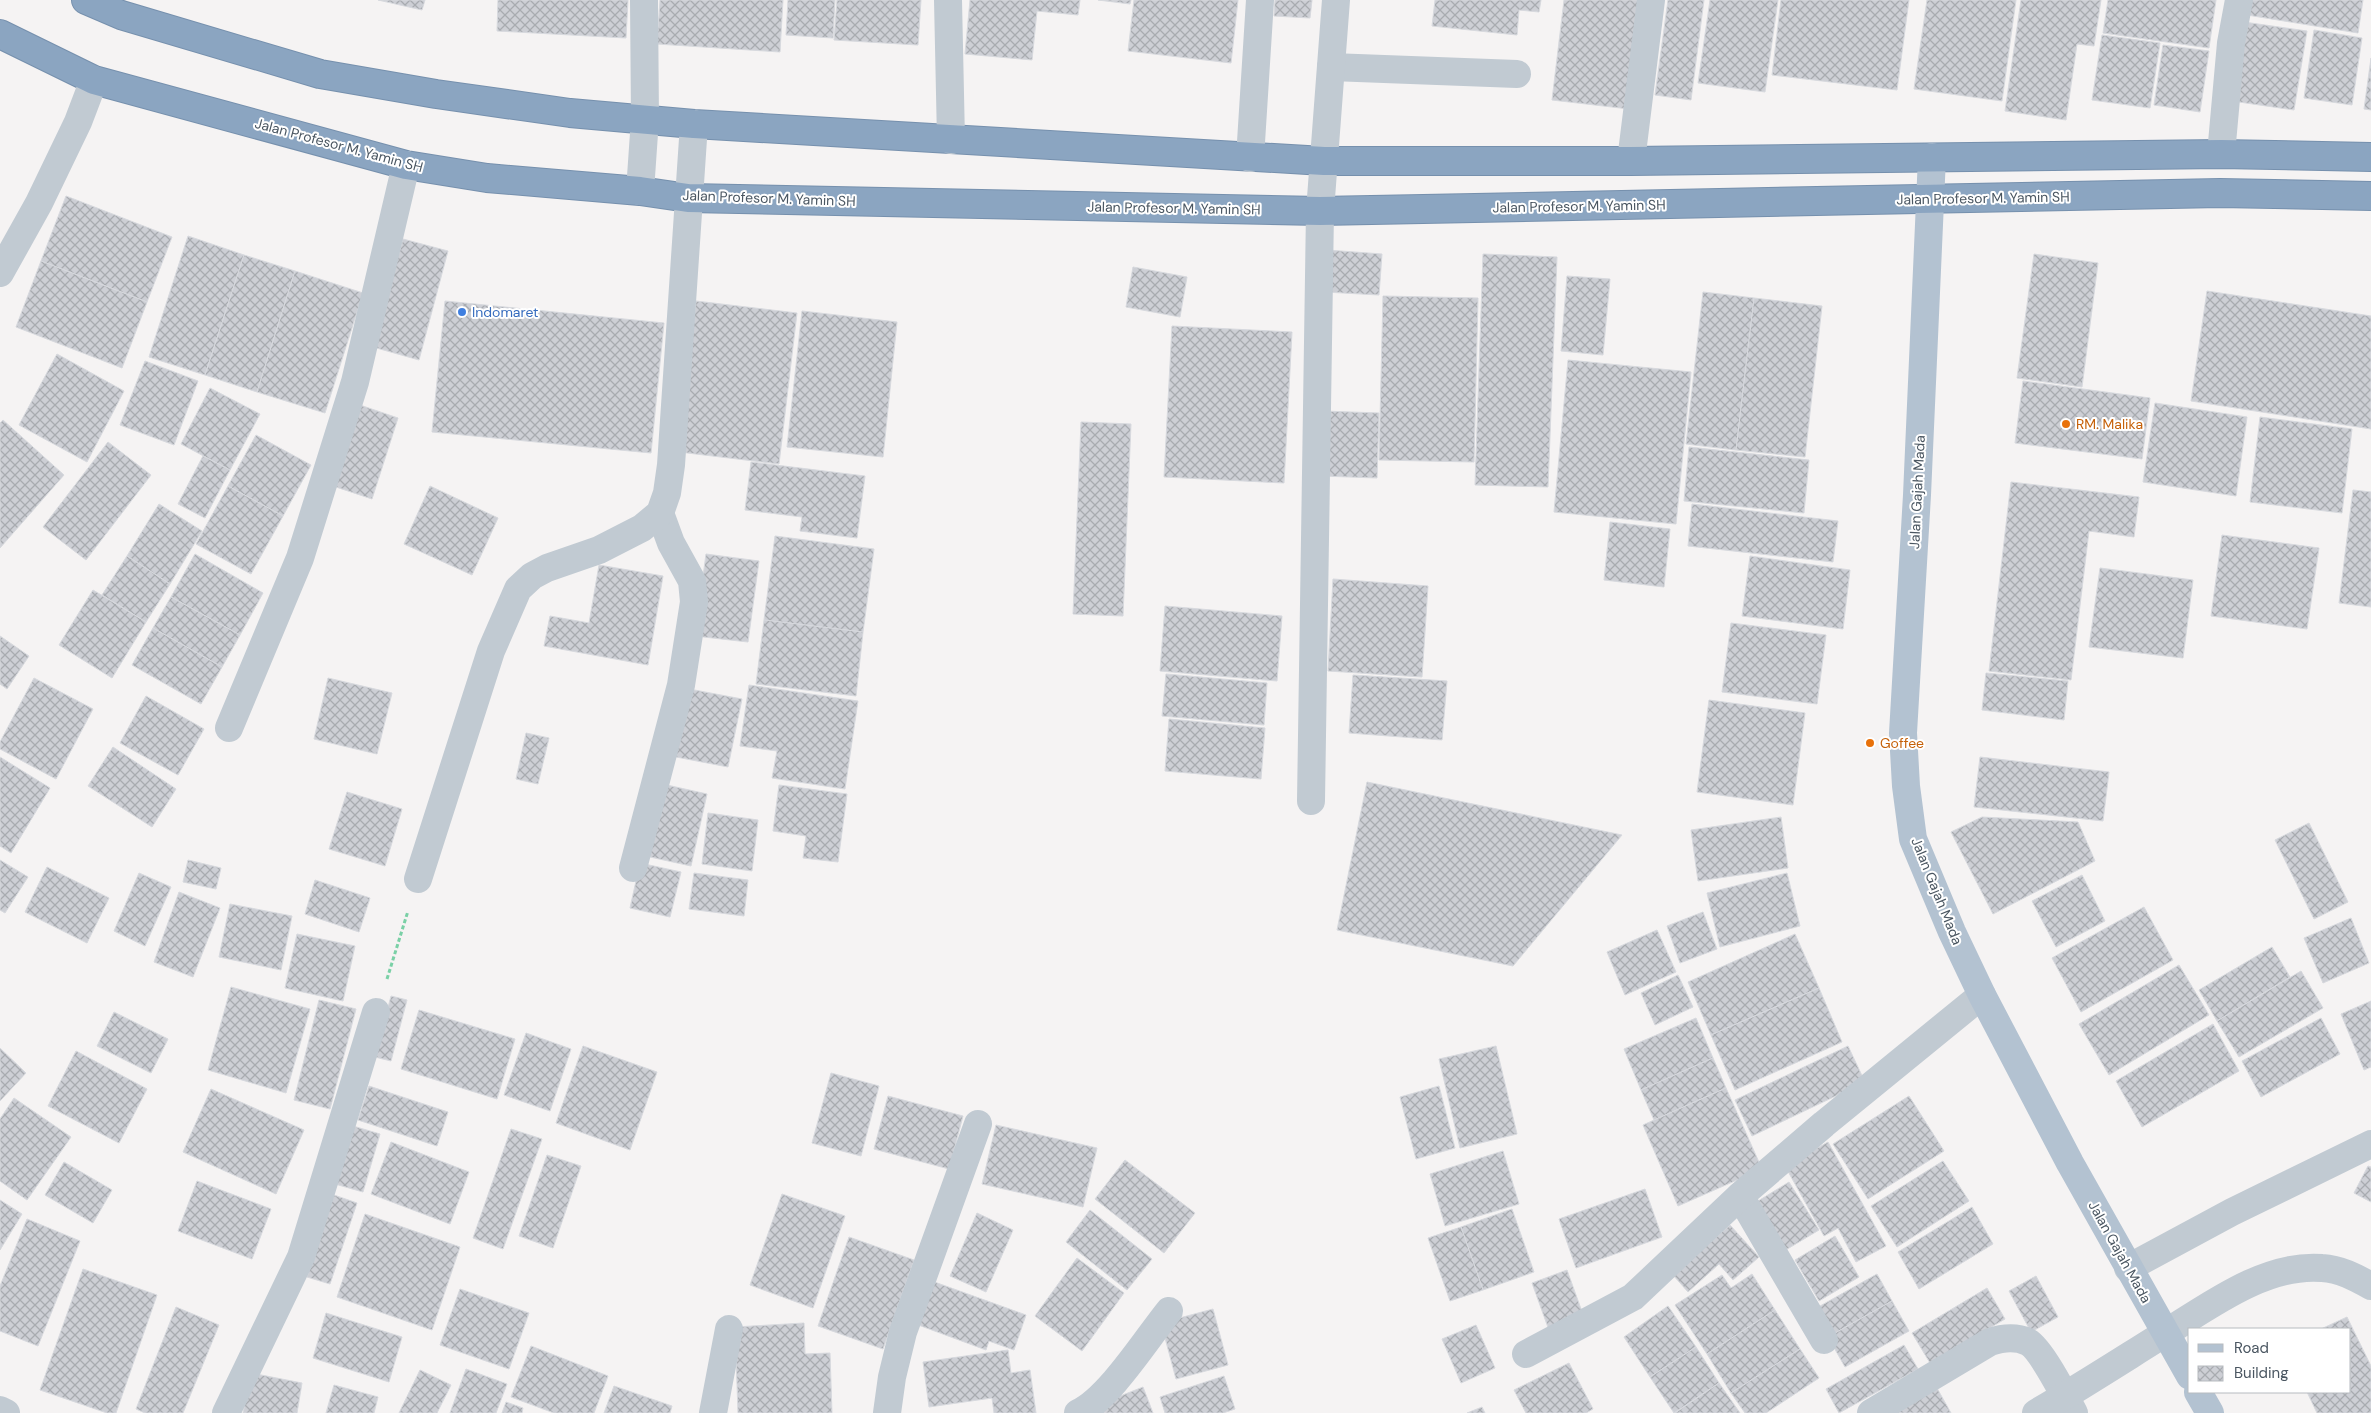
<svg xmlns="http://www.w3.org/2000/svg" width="2371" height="1413" font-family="'DM Sans',sans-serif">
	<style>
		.building { fill: url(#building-cross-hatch); stroke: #d7d9de }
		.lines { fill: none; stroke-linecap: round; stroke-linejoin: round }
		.highway-casing { stroke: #7690ad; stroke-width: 30 }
		.path { stroke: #7ad0a6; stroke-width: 3; stroke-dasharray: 4 2.5; stroke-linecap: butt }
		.minor { stroke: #c1cad2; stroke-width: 28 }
		.major { stroke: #b3c2d1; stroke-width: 28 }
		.highway { stroke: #8ba5c1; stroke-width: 28 }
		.shop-dot { fill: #3f7fe0; stroke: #fff; stroke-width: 2 }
		.food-dot { fill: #e8710a; stroke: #fff; stroke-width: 2 }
		.labels { text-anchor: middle; stroke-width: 4; stroke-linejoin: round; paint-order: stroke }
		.street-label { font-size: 14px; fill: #4a5661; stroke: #fff }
		.shop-label { font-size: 14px; fill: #366cbe; stroke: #fff; text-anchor: start }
		.food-label { font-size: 14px; fill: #c56008; stroke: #fff; text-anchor: start }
	</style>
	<defs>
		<pattern id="building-cross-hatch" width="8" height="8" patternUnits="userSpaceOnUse" patternTransform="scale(1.25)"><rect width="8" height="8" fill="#cdcfd5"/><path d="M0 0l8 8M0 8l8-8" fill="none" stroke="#a8abb0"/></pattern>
	</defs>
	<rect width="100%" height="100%" fill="#f5f3f3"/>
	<g class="building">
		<path d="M378,0H425L422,10Z"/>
		<path d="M498,0H628L626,38L497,31Z"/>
		<path d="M660,0H783L780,52L657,44Z"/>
		<path d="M788,0H835L833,38L786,35Z"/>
		<path d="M837,0H921L918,45L834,40Z"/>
		<path d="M970,0H1080L1078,15L1037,11L1032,60L965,54Z"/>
		<path d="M1098,0H1131L1130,4Z"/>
		<path d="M1134,0H1238L1231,63L1128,51Z"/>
		<path d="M1275,0H1312L1310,18L1274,16Z"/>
		<path d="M1435,0H1541L1539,12L1519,10L1517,35L1432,26Z"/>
		<path d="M1564,0H1642L1629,109L1552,100Z"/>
		<path d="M1668,0H1704L1691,100L1655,95Z"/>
		<path d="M1710,0H1778L1765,92L1698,83Z"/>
		<path d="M1781,0H1909L1897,90L1772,75Z"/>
		<path d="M1927,0H2016L2002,101L1914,89Z"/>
		<path d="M2021,0H2101L2094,46L2077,44L2066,120L2005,111Z"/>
		<path d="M2108,0H2216L2209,48L2103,33Z"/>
		<path d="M2249,0H2363L2358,33L2247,15Z"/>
		<path d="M2244,22L2307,31L2294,110L2232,101Z"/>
		<path d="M2314,30L2362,38L2352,105L2304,98Z"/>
		<path d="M2102,35L2160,43L2150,108L2092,100Z"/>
		<path d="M2163,45L2209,51L2200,112L2154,105Z"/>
		<path d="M2371,58V110L2364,109Z"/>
		<path d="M66,196L172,237L147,302L41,261Z"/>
		<path d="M188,236L244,255L205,375L149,357Z"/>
		<path d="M403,239L448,251L419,360L373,347Z"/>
		<path d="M1327,250L1382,254L1379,295L1325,292Z"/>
		<path d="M1483,254L1557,257L1548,487L1475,485Z"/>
		<path d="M2034,254L2098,263L2082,387L2017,378Z"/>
		<path d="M244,255L295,271L257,392L205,375Z"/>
		<path d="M41,261L147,302L122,368L16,327Z"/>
		<path d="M1133,267L1187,277L1180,317L1126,307Z"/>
		<path d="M295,271L363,293L325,413L257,392Z"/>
		<path d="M1567,276L1610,279L1603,355L1561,351Z"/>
		<path d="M2207,291L2371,316V429L2191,401Z"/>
		<path d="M1703,292L1754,298L1736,450L1686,444Z"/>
		<path d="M1383,296L1478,298L1474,462L1379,460Z"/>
		<path d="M1754,298L1822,306L1805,457L1736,450Z"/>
		<path d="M445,301L664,323L651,453L432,432Z"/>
		<path d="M696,301L797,313L779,464L679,452Z"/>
		<path d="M802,311L897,322L883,457L787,447Z"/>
		<path d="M1172,326L1292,332L1284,483L1164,477Z"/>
		<path d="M57,354L124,391L87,462L19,425Z"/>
		<path d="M1568,360L1691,372L1676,524L1554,512Z"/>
		<path d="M145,361L198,381L174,445L120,425Z"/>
		<path d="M2023,381L2150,398L2142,459L2015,443Z"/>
		<path d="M210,388L260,414L230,470L181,444Z"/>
		<path d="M354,403L398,418L372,499L327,484Z"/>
		<path d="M2155,403L2247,417L2236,496L2143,482Z"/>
		<path d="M1323,411L1379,413L1377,478L1322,476Z"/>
		<path d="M2260,417L2352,429L2342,513L2250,502Z"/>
		<path d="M3,420L64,475L0,548V423Z"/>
		<path d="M1081,422L1131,424L1123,616L1073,614Z"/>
		<path d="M256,435L311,465L283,516L228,486Z"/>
		<path d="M108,442L151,475L86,560L43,527Z"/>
		<path d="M1689,447L1809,460L1804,513L1684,501Z"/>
		<path d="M203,456L230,470L205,518L178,504Z"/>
		<path d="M751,462L865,476L857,538L800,531L802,517L745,510Z"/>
		<path d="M2011,482L2139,497L2134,537L2089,531L2071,680L1989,671Z"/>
		<path d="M228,486L283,516L251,574L196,544Z"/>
		<path d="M430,486L498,518L472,575L404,544Z"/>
		<path d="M2353,490L2371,492V607L2339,603Z"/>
		<path d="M159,504L202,531L170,584L127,556Z"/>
		<path d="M1692,504L1838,521L1833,562L1688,546Z"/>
		<path d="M1610,522L1670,529L1664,587L1604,580Z"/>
		<path d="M2222,535L2319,548L2307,629L2211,616Z"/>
		<path d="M775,536L874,549L863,632L764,620Z"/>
		<path d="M195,554L263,593L240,635L171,597Z"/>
		<path d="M706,554L759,561L748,642L695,636Z"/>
		<path d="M127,556L170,584L146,622L102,595Z"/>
		<path d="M1750,556L1850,570L1843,629L1742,616Z"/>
		<path d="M599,565L663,576L648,665L544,646L550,616L589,623Z"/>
		<path d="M2100,568L2193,580L2183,658L2089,647Z"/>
		<path d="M1333,579L1428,586L1422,677L1328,671Z"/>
		<path d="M93,590L146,622L112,678L59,645Z"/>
		<path d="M171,597L240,635L222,667L153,628Z"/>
		<path d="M1165,606L1282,616L1277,681L1160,671Z"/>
		<path d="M764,620L863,632L856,696L756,684Z"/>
		<path d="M1731,623L1826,635L1817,704L1722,692Z"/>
		<path d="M153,628L222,667L201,704L132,665Z"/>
		<path d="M0,636L29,656L7,689L0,684Z"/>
		<path d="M1986,673L2068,681L2064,720L1982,710Z"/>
		<path d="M1166,674L1267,683L1264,725L1162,716Z"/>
		<path d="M1353,675L1447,681L1442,740L1349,733Z"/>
		<path d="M34,678L93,709L56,779L0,749V742Z"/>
		<path d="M328,678L392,693L377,754L314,739Z"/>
		<path d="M749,685L858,701L845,789L772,778L777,751L740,746Z"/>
		<path d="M684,688L742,699L728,767L671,756Z"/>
		<path d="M146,696L204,729L178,775L120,743Z"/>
		<path d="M1709,700L1805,713L1793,805L1697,792Z"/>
		<path d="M1169,719L1265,728L1261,779L1165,771Z"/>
		<path d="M526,733L549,738L538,784L516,779Z"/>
		<path d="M113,747L176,789L152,827L88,786Z"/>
		<path d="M0,757L50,788L11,853L0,846Z"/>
		<path d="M1980,757L2109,772L2103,821L1974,807Z"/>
		<path d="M1367,782L1622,835L1513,966L1337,930Z"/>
		<path d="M658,783L707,794L691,866L641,855Z"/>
		<path d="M779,785L847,794L838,862L803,858L806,836L773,831Z"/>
		<path d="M347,792L402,809L385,866L329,849Z"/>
		<path d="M708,813L758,820L752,871L702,864Z"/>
		<path d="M1781,817L1788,868L1698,881L1691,830Z"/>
		<path d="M1982,817L2078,822L2095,861L1993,914L1951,832Z"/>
		<path d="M2309,823L2348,902L2314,919L2275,840Z"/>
		<path d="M0,860L28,877L5,913L0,910Z"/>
		<path d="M188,860L221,868L216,889L183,882Z"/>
		<path d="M640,863L681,872L670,917L630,908Z"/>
		<path d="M47,867L109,898L87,943L25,912Z"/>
		<path d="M139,873L171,887L145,946L114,931Z"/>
		<path d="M694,873L748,880L744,916L689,909Z"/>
		<path d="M1787,873L1800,926L1720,947L1707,893Z"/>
		<path d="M2082,875L2105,921L2056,947L2032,901Z"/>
		<path d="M315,880L370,898L359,932L305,914Z"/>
		<path d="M179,892L220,908L193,977L154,962Z"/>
		<path d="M230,904L292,916L281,970L219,957Z"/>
		<path d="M2144,907L2173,960L2081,1012L2052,958Z"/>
		<path d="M1703,912L1717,949L1680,963L1667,926Z"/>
		<path d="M2351,918L2369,963L2323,983L2304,938Z"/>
		<path d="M1657,930L1676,972L1625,995L1607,952Z"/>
		<path d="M297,934L355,946L343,1001L285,988Z"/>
		<path d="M1795,934L1819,988L1711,1035L1688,982Z"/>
		<path d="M2272,947L2290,977L2217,1021L2199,990Z"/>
		<path d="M2179,965L2209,1015L2109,1075L2079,1024Z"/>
		<path d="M2301,971L2323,1008L2239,1057L2217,1021Z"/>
		<path d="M1678,975L1693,1007L1655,1025L1641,993Z"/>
		<path d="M231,987L310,1009L286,1093L208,1070Z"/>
		<path d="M1819,988L1842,1042L1735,1090L1711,1035Z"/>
		<path d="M391,996L407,1000L391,1061L375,1057Z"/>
		<path d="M319,1000L356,1009L330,1109L294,1100Z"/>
		<path d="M2371,1001V1067L2364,1070L2341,1014Z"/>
		<path d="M419,1010L515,1039L497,1099L401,1069Z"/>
		<path d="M114,1012L168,1039L151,1073L97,1046Z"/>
		<path d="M1696,1018L1713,1058L1641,1090L1624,1049Z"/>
		<path d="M2321,1018L2340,1054L2261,1097L2242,1061Z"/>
		<path d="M2213,1024L2239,1071L2142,1127L2116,1081Z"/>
		<path d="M526,1033L571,1049L550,1111L504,1095Z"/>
		<path d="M583,1046L657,1072L630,1150L556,1123Z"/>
		<path d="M1496,1046L1517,1134L1460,1148L1439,1059Z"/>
		<path d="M1848,1046L1865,1082L1752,1136L1735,1100Z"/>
		<path d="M0,1048L26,1073L0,1101Z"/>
		<path d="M76,1051L147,1089L119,1143L48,1106Z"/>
		<path d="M1713,1058L1726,1088L1654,1120L1641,1090Z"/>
		<path d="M831,1073L879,1086L861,1156L812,1143Z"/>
		<path d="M369,1086L448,1112L437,1146L358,1120Z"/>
		<path d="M1439,1086L1455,1148L1416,1159L1400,1097Z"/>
		<path d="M1726,1088L1762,1169L1678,1206L1643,1125Z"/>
		<path d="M211,1089L304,1130L276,1194L183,1152Z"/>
		<path d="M888,1096L963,1116L949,1169L874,1149Z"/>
		<path d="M1909,1096L1944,1151L1868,1199L1833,1144Z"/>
		<path d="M14,1098L71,1137L27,1200L0,1181V1119Z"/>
		<path d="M996,1125L1097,1148L1083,1207L982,1184Z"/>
		<path d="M353,1126L380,1134L363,1192L335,1184Z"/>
		<path d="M511,1129L542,1139L503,1249L473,1238Z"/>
		<path d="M391,1142L469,1172L450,1224L371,1194Z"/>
		<path d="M1828,1142L1886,1246L1856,1262L1838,1228L1824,1236L1785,1166Z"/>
		<path d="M1503,1151L1519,1204L1445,1226L1430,1174Z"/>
		<path d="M547,1155L581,1166L553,1248L519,1236Z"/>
		<path d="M1125,1160L1195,1213L1164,1253L1095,1199Z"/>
		<path d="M1943,1161L1969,1201L1897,1247L1871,1206Z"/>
		<path d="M64,1162L112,1190L93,1223L45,1195Z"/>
		<path d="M2368,1166L2371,1167V1202L2354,1193Z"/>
		<path d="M197,1181L271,1209L252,1259L178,1231Z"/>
		<path d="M1789,1182L1819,1230L1779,1254L1750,1206Z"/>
		<path d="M1645,1189L1662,1237L1576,1268L1559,1219Z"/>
		<path d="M782,1194L845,1216L813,1308L750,1285Z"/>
		<path d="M334,1195L357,1203L330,1284L307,1277Z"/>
		<path d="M0,1200L22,1214L0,1250Z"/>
		<path d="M1972,1207L1993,1244L1919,1289L1898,1252Z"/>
		<path d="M1512,1209L1534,1272L1483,1290L1461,1227Z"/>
		<path d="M1090,1210L1152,1259L1127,1290L1066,1242Z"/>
		<path d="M977,1213L1013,1230L986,1292L950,1276Z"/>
		<path d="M365,1214L460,1247L432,1330L337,1297Z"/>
		<path d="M27,1219L80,1241L38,1346L0,1331V1286Z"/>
		<path d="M1730,1225L1759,1257L1733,1280L1719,1264L1688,1292L1673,1275Z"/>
		<path d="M1461,1227L1483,1290L1450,1301L1428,1238Z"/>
		<path d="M1835,1236L1859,1277L1819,1301L1795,1260Z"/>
		<path d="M849,1237L914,1260L883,1349L818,1326Z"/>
		<path d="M1077,1258L1124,1293L1082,1351L1035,1316Z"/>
		<path d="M83,1269L157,1295L116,1413H107L40,1390Z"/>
		<path d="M1567,1270L1585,1320L1550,1333L1532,1283Z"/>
		<path d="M1752,1274L1775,1310L1707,1354L1675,1305L1722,1275L1731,1288Z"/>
		<path d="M1877,1274L1892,1301L1828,1337L1813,1310Z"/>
		<path d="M2036,1276L2058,1317L2031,1332L2009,1291Z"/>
		<path d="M929,1280L1026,1315L1014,1350L989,1341L986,1350L913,1323Z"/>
		<path d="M1987,1288L2005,1319L1930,1363L1912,1333Z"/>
		<path d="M460,1289L529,1313L509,1369L440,1345Z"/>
		<path d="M1892,1301L1909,1331L1845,1367L1828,1337Z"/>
		<path d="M1668,1306L1696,1347L1650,1377L1624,1337Z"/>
		<path d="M176,1307L219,1325L183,1413H145L136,1409Z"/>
		<path d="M1213,1309L1228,1365L1176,1379L1161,1323Z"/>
		<path d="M1775,1310L1800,1349L1731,1393L1707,1354Z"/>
		<path d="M326,1313L402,1337L389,1382L313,1358Z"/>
		<path d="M2347,1317L2371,1366V1413H2317L2307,1392H2350V1329H2321Z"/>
		<path d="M804,1323L805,1354L830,1353L832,1413H738L735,1327Z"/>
		<path d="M1476,1325L1495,1368L1461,1383L1442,1339Z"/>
		<path d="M1904,1345L1918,1369L1839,1413L1826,1389Z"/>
		<path d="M531,1346L608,1376L594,1413H554L511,1397Z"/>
		<path d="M1696,1347L1719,1383L1674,1413L1650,1377Z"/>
		<path d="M1800,1349L1819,1378L1766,1413H1745L1731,1393Z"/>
		<path d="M1008,1350L1011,1373L1030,1370L1036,1413H994L992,1398L929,1407L923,1362Z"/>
		<path d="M1569,1363L1593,1409L1586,1413H1526L1514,1390Z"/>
		<path d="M466,1369L507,1384L496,1413H450Z"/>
		<path d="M420,1370L451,1385L437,1413H399Z"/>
		<path d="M251,1373L302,1383L297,1413H243Z"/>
		<path d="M1224,1376L1235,1409L1223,1413H1165L1160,1397Z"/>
		<path d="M1933,1381L1951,1413H1877Z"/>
		<path d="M1719,1383L1740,1413H1675Z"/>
		<path d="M334,1385L378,1397L374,1413H326Z"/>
		<path d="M614,1386L672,1406L670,1413H604Z"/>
		<path d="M1143,1387L1153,1413H1098L1095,1406Z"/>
		<path d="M506,1402L523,1408L522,1413H502Z"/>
		<path d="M1482,1407L1485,1413H1467Z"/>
	</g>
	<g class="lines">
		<defs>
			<g id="highway">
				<path d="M86,0L121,15L320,74L436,94L570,113L694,124L1324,161H1631L2221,154L2371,157"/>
				<path d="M0,34L94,80L406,165L487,178L640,191L688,198L1320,211L2220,193L2371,196"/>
			</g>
		</defs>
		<use href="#highway" class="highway-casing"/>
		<path class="path" d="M387,979L408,911"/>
		<g class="minor">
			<path d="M948,0L951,140"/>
			<path d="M1331,67L1517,74"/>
			<path d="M2221,154L2231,43L2239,0"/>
			<path d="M1250,158L1260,0"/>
			<path d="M1631,161L1651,0"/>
			<path d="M640,191L645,119L644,0"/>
			<path d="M0,273L39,203L78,122L94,80"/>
			<path d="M229,728L300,558L355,382L406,165"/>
			<path d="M1311,801L1320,211L1336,0"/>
			<path d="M633,868L681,685L694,602L692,581L671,543L660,513"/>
			<path d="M418,879L491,651L518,589L532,576L547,568L599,550L642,528L660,513L667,493L671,465L694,124"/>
			<path d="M1740,1196L1824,1340"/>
			<path d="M2128,1268L2232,1212L2371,1144"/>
			<path d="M1526,1354L1633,1297L1740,1196L1824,1124L1982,995"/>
			<path d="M0,1410L6,1413"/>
			<path d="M226,1413L301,1257L376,1012"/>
			<path d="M713,1413L729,1329"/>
			<path d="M887,1413L892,1377L903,1332L978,1124"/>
			<path d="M1078,1413C1109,1399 1147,1338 1169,1311"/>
			<path d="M1871,1413L1990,1342C2002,1338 2015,1336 2028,1342C2041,1349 2066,1398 2074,1413"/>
			<path d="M2036,1413C2077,1389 2116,1364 2156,1339C2204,1310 2263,1263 2322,1268C2340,1269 2355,1277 2371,1286"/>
		</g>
		<g class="major">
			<path d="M1932,157L1917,495L1903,733L1906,786L1913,839L1952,932L1982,995L2070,1163L2190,1376"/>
			<path d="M2198,1392L2210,1413"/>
		</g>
		<use href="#highway" class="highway"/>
	</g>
	<circle class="shop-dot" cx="462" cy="312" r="5"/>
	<g class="food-dot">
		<circle cx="2066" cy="424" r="5"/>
		<circle cx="1870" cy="743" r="5"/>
	</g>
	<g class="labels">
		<g class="street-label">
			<text transform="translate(339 145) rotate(15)" y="5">Jalan Profesor M. Yamin SH</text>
			<text transform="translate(769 198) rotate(2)" y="5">Jalan Profesor M. Yamin SH</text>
			<text transform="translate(1983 198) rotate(-1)" y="5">Jalan Profesor M. Yamin SH</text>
			<text transform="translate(1579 206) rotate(-1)" y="5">Jalan Profesor M. Yamin SH</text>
			<text transform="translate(1174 208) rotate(1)" y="5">Jalan Profesor M. Yamin SH</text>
			<text transform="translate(1917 492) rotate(-87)" y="5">Jalan Gajah Mada</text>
			<text transform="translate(1937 891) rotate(68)" y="5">Jalan Gajah Mada</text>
			<text transform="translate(2120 1252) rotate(61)" y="5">Jalan Gajah Mada</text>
		</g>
		<g class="shop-label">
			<text x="472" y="317">Indomaret</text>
		</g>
		<g class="food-label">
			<text x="2076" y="429">RM. Malika</text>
			<text x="1880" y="748">Goffee</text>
		</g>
	</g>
	<rect x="2188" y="1328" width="162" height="65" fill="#ffffff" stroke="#b7bbc0"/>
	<rect x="2198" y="1344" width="25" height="8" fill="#b3c2d1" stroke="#b7bbc0"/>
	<text x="2234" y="1353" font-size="15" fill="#4a5661">Road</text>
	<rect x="2198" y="1366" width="25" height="15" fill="url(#building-cross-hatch)" stroke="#b7bbc0"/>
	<text x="2234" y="1378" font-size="15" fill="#4a5661">Building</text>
</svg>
